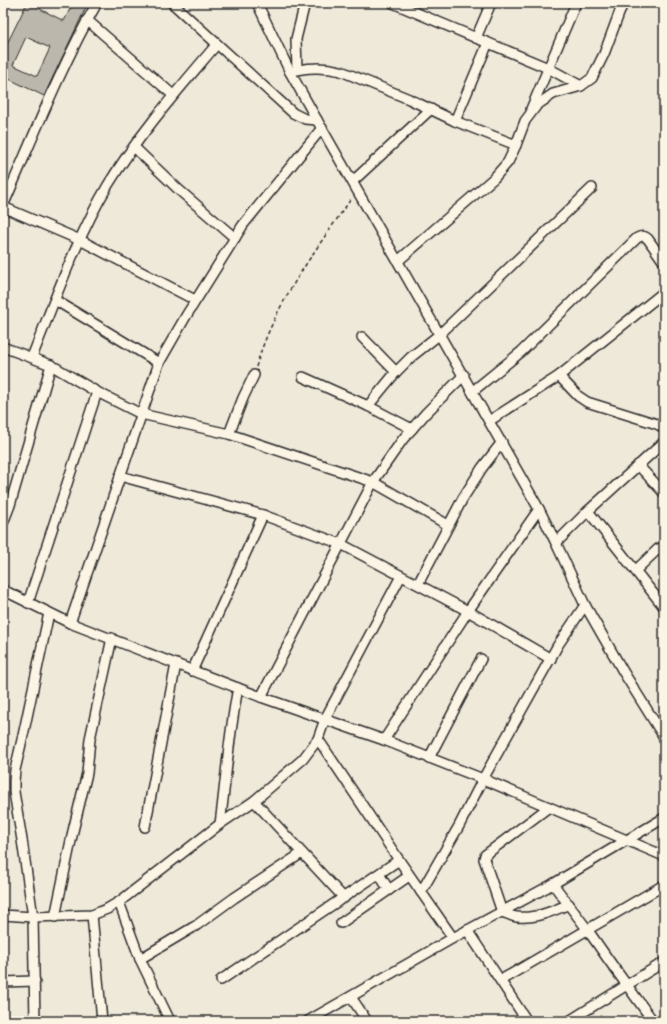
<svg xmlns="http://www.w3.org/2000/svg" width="667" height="1024" font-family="Caveat,sans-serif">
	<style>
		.building { fill: #bcb7ac; stroke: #2b2b2b; fill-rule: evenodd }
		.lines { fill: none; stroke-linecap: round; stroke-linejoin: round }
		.street-casing { stroke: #2b2b2b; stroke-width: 12 }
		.path { stroke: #2b2b2b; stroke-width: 1.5; stroke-dasharray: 4 3; stroke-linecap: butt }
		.street { stroke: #fcf5e5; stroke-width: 9 }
	</style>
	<rect width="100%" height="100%" fill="#efe9da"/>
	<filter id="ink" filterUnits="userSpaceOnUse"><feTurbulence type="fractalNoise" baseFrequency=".025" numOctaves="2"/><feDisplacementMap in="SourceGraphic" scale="8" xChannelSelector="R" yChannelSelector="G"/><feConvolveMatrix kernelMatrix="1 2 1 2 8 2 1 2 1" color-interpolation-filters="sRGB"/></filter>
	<g filter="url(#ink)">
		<path class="building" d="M27,3H43L40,9L64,21L73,3H88L44,96L3,76V52ZM26,37L50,48L37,76L13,65Z"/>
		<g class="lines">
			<defs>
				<g id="street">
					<path d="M172,3L293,113L305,119L317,120"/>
					<path d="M257,3L290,72L317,120L539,509L556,543L585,605L624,673L664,737"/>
					<path d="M393,3L548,68L581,86"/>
					<path d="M87,20L173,95"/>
					<path d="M476,38L491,3"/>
					<path d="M297,70L296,39L305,3"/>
					<path d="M290,72C305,67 325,67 341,71L409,99L455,121L516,145L525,121L537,105L553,94L581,86L592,78L604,54L623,3"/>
					<path d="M531,109L576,3"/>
					<path d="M455,121L488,43"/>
					<path d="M134,147L179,190L235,238"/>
					<path d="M353,181L431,109"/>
					<path d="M3,206C33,138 60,68 97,3"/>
					<path d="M3,207L80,240L195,300"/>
					<path d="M398,261L494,178L508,162L516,145"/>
					<path d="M55,300L159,363"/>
					<path d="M362,337L396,372"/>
					<path d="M3,347L51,365L97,392L141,414L229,434L373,482L448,525"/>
					<path d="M32,357C55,300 76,239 108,185C139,134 179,89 217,44"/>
					<path d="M559,376L578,396L587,402L657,424L664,428"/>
					<path d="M303,377L368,406L412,429"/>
					<path d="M473,391L521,352L637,238C641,236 644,235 648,239L664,262"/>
					<path d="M368,406L396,372L411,357L440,334L592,188"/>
					<path d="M489,421L559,376L664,292"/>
					<path d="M229,434L243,398L254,375"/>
					<path d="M638,465L664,493"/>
					<path d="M120,476L263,515L341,544L468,611L551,659"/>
					<path d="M588,511L664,607"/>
					<path d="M3,523L10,505L51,365"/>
					<path d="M556,543L588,511L664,442"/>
					<path d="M636,570L658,549L664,547"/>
					<path d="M418,584L463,498L482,468L502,442"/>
					<path d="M3,590L70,623L261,697L384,740L483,779L664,856"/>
					<path d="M28,603L97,392"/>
					<path d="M70,623L159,363L186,316L243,225L322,128"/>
					<path d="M192,671L263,515"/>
					<path d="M261,697L373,482L403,439L426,413L464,375"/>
					<path d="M318,739L399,860L453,938"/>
					<path d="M384,740L468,611L539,509"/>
					<path d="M429,758L481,659"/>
					<path d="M254,801L344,898"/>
					<path d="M549,807L485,855L484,859L502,912C507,913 512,917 517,917C535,919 553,911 569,904"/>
					<path d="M220,824C226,779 229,733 238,688"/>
					<path d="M145,827L176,664"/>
					<path d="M379,874L389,890"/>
					<path d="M553,884L587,929L610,962L653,1021"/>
					<path d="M421,892L459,826L483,779L558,645L585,605"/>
					<path d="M3,915L33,917L92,915L107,909L119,902"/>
					<path d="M92,915L102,1021"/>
					<path d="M55,917L73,831L87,773L90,739L112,638"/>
					<path d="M341,923L409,876"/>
					<path d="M467,930L527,1021"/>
					<path d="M140,959L197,925L234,898L302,853"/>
					<path d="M221,980L399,860"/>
					<path d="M501,980L664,885"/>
					<path d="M3,982L35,981"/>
					<path d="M351,997L367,1021"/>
					<path d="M35,1021L33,917L22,840L14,792V781L15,770L24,731L49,613"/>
					<path d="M170,1021L140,959L119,902L220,824L254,801L303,759L318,739L325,719L401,576"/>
					<path d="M308,1021L453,938L553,884L664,818"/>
					<path d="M569,1021L664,962"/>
				</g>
			</defs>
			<use href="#street" class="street-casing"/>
			<path class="path" d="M256,367C274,304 315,251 351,199"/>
			<use href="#street" class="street"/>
		</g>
	</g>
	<rect width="667" height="1024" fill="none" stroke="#fcf5e5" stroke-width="16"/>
	<rect x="8" y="8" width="651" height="1008" fill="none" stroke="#2b2b2b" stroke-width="1.5" filter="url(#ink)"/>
</svg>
